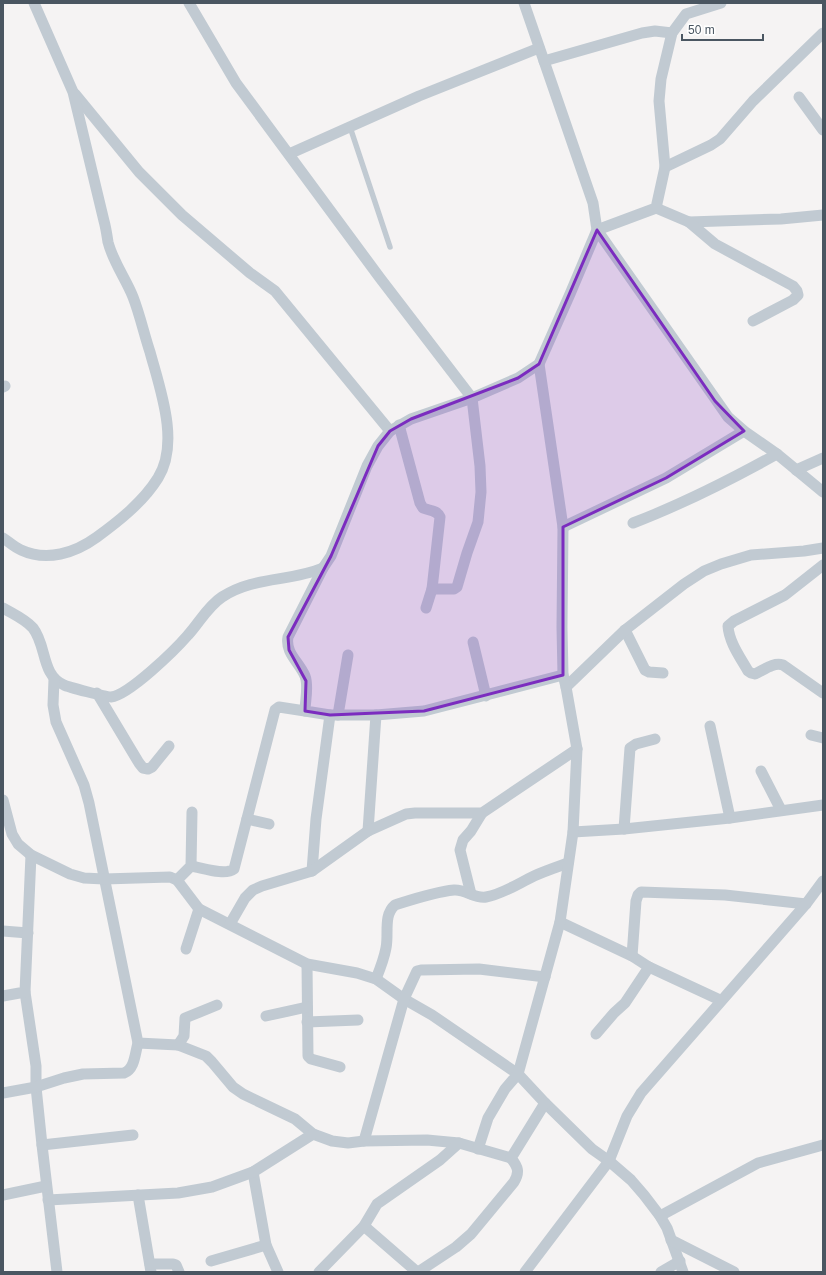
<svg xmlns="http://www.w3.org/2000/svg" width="826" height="1275" font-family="Arial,sans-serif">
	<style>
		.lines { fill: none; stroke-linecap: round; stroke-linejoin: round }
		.lane { stroke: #c1cad2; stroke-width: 5.5 }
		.street { stroke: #c1cad2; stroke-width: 11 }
		.marked { fill: #7b2cbf; fill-opacity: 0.2; stroke: #7b2cbf; stroke-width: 3; stroke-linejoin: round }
	</style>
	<rect width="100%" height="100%" fill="#f5f3f3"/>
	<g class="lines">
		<path class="lane" d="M350,127L390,247"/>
		<g class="street">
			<path d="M189,3L236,83L380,278L472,398L480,466L481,492L478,522L467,553L457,587L454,589H432"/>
			<path d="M524,3L593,203L597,230L728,417L744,431L777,454L823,492"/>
			<path d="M544,61L642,33L655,31L672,33"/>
			<path d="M75,94L139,172L182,215L250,273L275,291L390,431"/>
			<path d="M799,97L823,130"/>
			<path d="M289,154L419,96L539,48"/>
			<path d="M665,167L711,145L720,139L753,101L823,33"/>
			<path d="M656,208L689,222L781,219L823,215"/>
			<path d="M689,222L715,244L793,286L797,291L798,295L793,300L753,321"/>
			<path d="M3,387L5,386"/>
			<path d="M399,425L420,503L423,508C430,511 437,510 440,517L432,589L426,608"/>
			<path d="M796,470L823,458"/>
			<path d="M633,523C683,504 730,480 777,454"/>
			<path d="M563,527L666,478L744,431"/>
			<path d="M3,538C9,542 14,547 21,550C47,562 75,553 97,537C119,521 143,502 158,478C180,443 160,389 150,352C144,334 140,315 133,297C126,279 113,262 108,242C107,236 106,228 104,221L73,92L34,3"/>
			<path d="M823,565L785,595L734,621L728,626C729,642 740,657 748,671L751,673L755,674C764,670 773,662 783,665L823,693"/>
			<path d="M3,608C13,614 25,619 33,628C47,646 41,675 64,685C68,687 106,697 111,697C129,695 175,650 188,635C199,623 208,606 222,597C254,576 290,582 323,568"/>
			<path d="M625,630L645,670L649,672L663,673"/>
			<path d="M473,642L486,696"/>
			<path d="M563,675L424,711L376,715H330L305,711C305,701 309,686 305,676C299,662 285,653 288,637L323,568L331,556L367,466L378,446L390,431L411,419L472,398L518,378L539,364L570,294L597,230L656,208L665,167L659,101L661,79L672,33L686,14L721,3"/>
			<path d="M54,679L53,705L56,722L84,785L89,803L138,1043L178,1045L206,1056L212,1062L233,1087L243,1094L295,1119L313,1134L332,1141L348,1143L364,1141L427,1140L459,1143L511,1158"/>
			<path d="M566,687L625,630L684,584L704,571L721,564L751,555L804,551L823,548"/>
			<path d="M97,693L139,763L143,768L148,769L152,767L169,746"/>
			<path d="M338,715L348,655"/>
			<path d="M710,726L730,818"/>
			<path d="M811,735L823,738"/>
			<path d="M761,771L781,810"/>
			<path d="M3,800L12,834L18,844L31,855L70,874L84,878L104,879L170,877L177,880L199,909L307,964L357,973L376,979L404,999L432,1015L518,1074L545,1103L592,1149L609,1161L631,1180L644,1195L660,1216L667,1228L683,1272"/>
			<path d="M247,819L269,824"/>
			<path d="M624,829L630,748L636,744L655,739"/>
			<path d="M368,831L376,715"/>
			<path d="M573,832L624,829L730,818L823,805"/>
			<path d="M191,866C203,868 225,876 234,869L275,710L279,707L305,711"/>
			<path d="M312,871L316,819L330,715"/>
			<path d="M177,880L191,866L192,812"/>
			<path d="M471,894L460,850L463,840L471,831L482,813"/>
			<path d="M560,922L632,956L649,967L720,1000"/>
			<path d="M230,924L245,898L253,890L262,886L312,871L368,831L406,814L415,813H482L577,749"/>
			<path d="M3,931L28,933"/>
			<path d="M186,949L199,909"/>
			<path d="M632,956L636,901L638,895L641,892L725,895L806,904"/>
			<path d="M307,964L308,1056L311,1059L340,1067"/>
			<path d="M376,979C380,969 384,959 386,948C389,934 383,915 395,905C414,899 434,892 454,890C465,889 475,899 486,897C503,894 519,883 534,876C545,871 557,867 568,863"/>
			<path d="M25,992L36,1066V1087L42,1145L57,1272"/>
			<path d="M3,996L25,992L31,855"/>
			<path d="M266,1016L307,1007"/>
			<path d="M307,1022L358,1020"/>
			<path d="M596,1034L614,1013L625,1003L649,967"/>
			<path d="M178,1045L184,1036L185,1018L217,1005"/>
			<path d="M3,1093L36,1087L64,1078L83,1074L124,1073C135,1069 135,1053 138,1043"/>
			<path d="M364,1141L404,999L417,971L421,970L479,969L545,977"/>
			<path d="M42,1145L133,1135"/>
			<path d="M478,1149L488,1118L505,1089L518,1074L560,922L573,832L577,749L566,687L563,675L562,627L563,527L539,364"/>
			<path d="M253,1172L266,1245L278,1272"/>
			<path d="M3,1195L46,1186"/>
			<path d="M138,1195L151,1272"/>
			<path d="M48,1200L178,1193L212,1187L253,1172L313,1134"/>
			<path d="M660,1216L758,1163L823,1145"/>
			<path d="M364,1226L417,1272"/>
			<path d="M671,1240L734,1272"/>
			<path d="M211,1261L266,1245"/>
			<path d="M150,1264H173L176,1265L179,1272"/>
			<path d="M319,1272L364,1226L377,1204L440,1160L459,1143"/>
			<path d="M418,1272L456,1247L471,1234L514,1182C520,1172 518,1167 511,1158L545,1103"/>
			<path d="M525,1272L609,1161L627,1116L641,1093L806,904L823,881"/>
			<path d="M661,1272L680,1261"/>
		</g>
	</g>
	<path class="marked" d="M597,230L715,401L744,431L666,478L563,527V675L424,711L330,715L305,711L306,681L289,650L288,637L331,556L378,446L390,431L411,419L518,378L539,364Z"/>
	<rect width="826" height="1275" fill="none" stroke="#4a5661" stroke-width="8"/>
	<path d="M682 34v6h81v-6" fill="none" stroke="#4a5661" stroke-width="2"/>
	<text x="688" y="34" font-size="12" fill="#4a5661" stroke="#ffffff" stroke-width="3" paint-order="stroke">50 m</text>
</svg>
